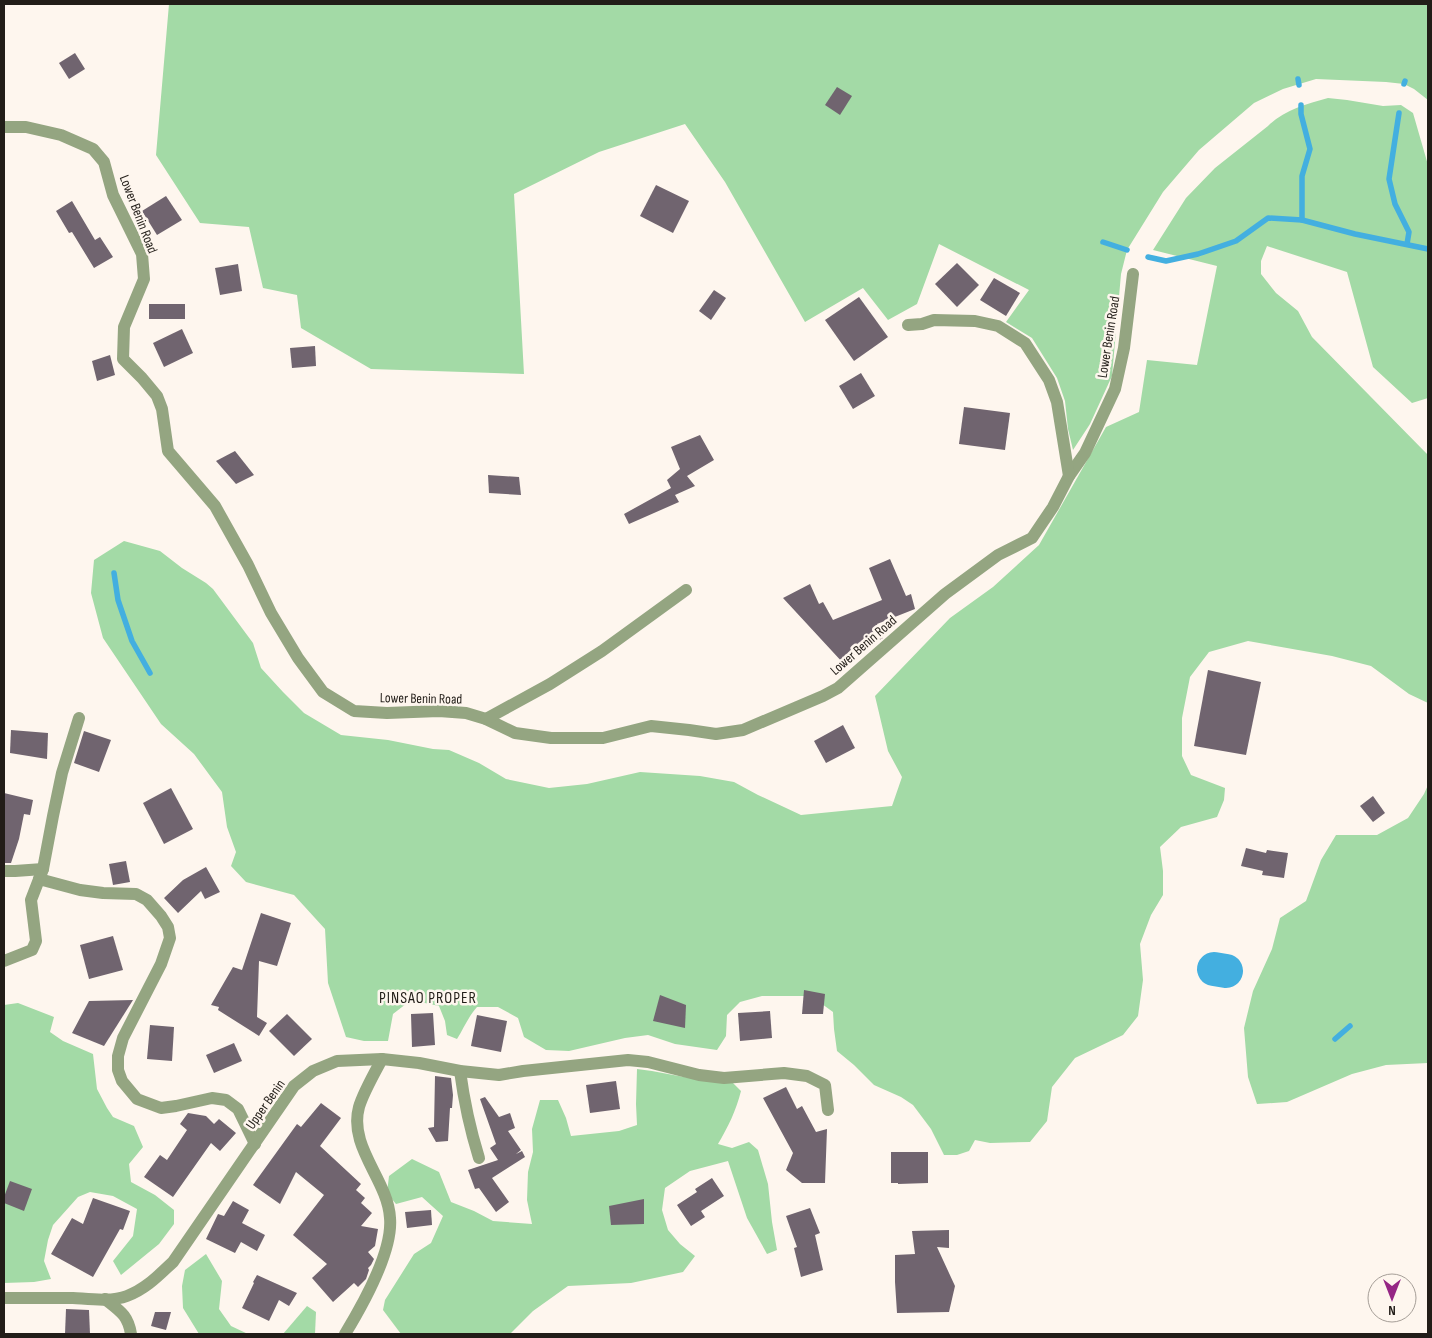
<svg xmlns="http://www.w3.org/2000/svg" width="1432" height="1338" font-family="'Sofia Sans Condensed',sans-serif">
	<style>
		.green { fill: #a3daa6 }
		.lines { fill: none; stroke-linecap: round; stroke-linejoin: round }
		.stream { stroke: #43afe0; stroke-width: 5.5 }
		.river { stroke: #43afe0; stroke-width: 34 }
		.building { fill: #70646f }
		.street { stroke: #94a581; stroke-width: 12 }
		.labels { text-anchor: middle; stroke-width: 5; stroke-linejoin: round; paint-order: stroke }
		.street-label { font-size: 14px; fill: #221d18; stroke: #fef6ee }
		.quarter-label { font-size: 16px; letter-spacing: 1px; fill: #221d18; stroke: #fef6ee }
	</style>
	<rect width="100%" height="100%" fill="#fef6ee"/>
	<g class="green">
		<path d="M169,4H1428V100L1414,89L1404,84L1386,82L1316,79L1283,89L1254,103L1199,150L1163,192L1127,250L1121,274L1112,376L1090,424L1073,450L1068,429L1065,401L1057,378L1032,338L1006,322L1029,290L939,244L917,304L888,320L863,288L805,322L725,182L685,124L599,152L514,194L524,374L371,369L301,328L297,295L263,288L249,227L200,223L156,155Z"/>
		<path d="M1328,98L1347,100L1383,106L1401,105L1413,113L1428,165V398L1412,403L1373,367L1347,272L1267,246L1261,261V274L1276,293L1298,311L1312,337L1428,455V703L1409,694L1371,666L1332,656L1248,641L1209,652L1190,677L1182,718V756L1191,775L1225,788L1224,800L1217,817L1181,827L1160,847L1163,871V895L1151,915L1140,944L1143,980L1138,1016L1123,1035L1075,1058L1052,1087L1047,1121L1030,1142L990,1143L975,1140L969,1151L957,1155H944L931,1129L913,1105L901,1097L874,1085L854,1065L837,1051L834,1029L833,1012L811,996H762L740,1002L727,1015L726,1036L717,1050L675,1044L648,1035L625,1038L569,1051L546,1050L524,1037L518,1018L498,1007H477C468,1017 464,1028 457,1039L447,1035L445,1021L439,1006L411,1000L393,1014L388,1041H364L346,1037L328,983L325,929L294,895L246,882L231,866L236,852L227,827L222,792L194,754L161,724L103,638L91,593L94,560L124,541L160,551L182,568L206,583L213,589L253,643L261,668L283,692L304,713L341,735L388,740L433,749L449,750L479,763L506,779L549,788L587,784L640,772L700,776L734,782L758,795L801,815L892,806L902,777L888,751L875,696L950,618L993,587L1039,545L1106,427L1139,412L1147,360L1197,365L1217,266L1153,250L1186,198L1215,168L1268,126C1284,110 1306,104 1328,98Z"/>
		<path d="M1428,785V1063L1386,1065L1352,1074L1287,1102L1257,1104L1248,1077L1244,1028L1253,991L1272,949L1280,918L1306,901L1321,860L1336,835H1377L1408,818L1424,794Z"/>
		<path d="M18,1003L54,1017L50,1032L63,1041L93,1054L97,1089L107,1108L113,1117L134,1126L143,1147L129,1164L131,1182L155,1195L174,1210V1224L159,1244L121,1275L113,1261L133,1236L137,1209L113,1196L90,1192L78,1197L53,1225L48,1240L44,1261L51,1279L34,1282L4,1283V1005Z"/>
		<path d="M637,1069L652,1071L684,1077L732,1082L741,1091C736,1111 728,1127 718,1144L732,1148L749,1142L758,1150L768,1184L772,1222L777,1250L767,1254L747,1218L728,1161L690,1171L665,1188L662,1210L668,1230L680,1244L695,1256L683,1272L631,1283L568,1286L533,1311L510,1334H401L383,1310L385,1300L414,1254L431,1243L443,1216L422,1197L396,1204L387,1193L389,1176L412,1159L439,1172L451,1202L474,1211L493,1221L532,1224L527,1200L528,1172L533,1152L532,1129L540,1100H558L566,1118L571,1136L619,1131L637,1125L636,1104Z"/>
		<path d="M206,1254L222,1281L219,1309L231,1326L248,1334H199L183,1308L182,1286L185,1270Z"/>
		<path d="M307,1306L316,1312L315,1334H283Z"/>
	</g>
	<g class="lines">
		<g class="stream">
			<path d="M1298,79L1299,85"/>
			<path d="M1404,84L1405,81"/>
			<path d="M1301,105V114L1310,149L1302,176V220"/>
			<path d="M1399,113L1389,179L1395,204L1409,232L1407,244"/>
			<path d="M1103,242L1127,250"/>
			<path d="M1148,257L1166,261L1198,254L1236,241L1268,218L1302,220L1355,234L1428,249"/>
			<path d="M114,573L118,600L132,641L150,673"/>
			<path d="M1335,1039L1350,1026"/>
		</g>
		<path class="river" d="M1214,969L1226,971"/>
	</g>
	<g class="building">
		<path d="M75,53L85,69L69,79L59,63Z"/>
		<path d="M837,87L852,96L840,115L825,105Z"/>
		<path d="M656,185L689,201L673,233L640,216Z"/>
		<path d="M166,196L182,220L157,235L142,211Z"/>
		<path d="M72,201L95,240L100,237L113,257L94,268L72,232L69,233L56,211Z"/>
		<path d="M957,263L979,285L957,307L935,284Z"/>
		<path d="M238,264L242,291L220,295L215,268Z"/>
		<path d="M994,278L1020,293L1006,316L980,300Z"/>
		<path d="M714,290L726,298L711,320L699,311Z"/>
		<path d="M859,297L888,337L854,361L825,320Z"/>
		<rect x="149" y="304" width="36" height="15"/>
		<path d="M182,329L193,353L164,367L153,343Z"/>
		<path d="M315,346L316,366L292,368L290,348Z"/>
		<path d="M110,355L115,375L97,381L92,361Z"/>
		<path d="M861,373L875,396L853,409L839,386Z"/>
		<path d="M964,407L1010,413L1005,450L959,444Z"/>
		<path d="M700,435L714,460L687,476L695,486L675,495L679,502L629,524L624,514L671,488L667,480L680,469L671,447Z"/>
		<path d="M235,451L254,475L236,484L216,461Z"/>
		<path d="M488,475L519,477L521,495L489,493Z"/>
		<path d="M890,559L906,596L911,594L915,609L877,624L883,638L854,653L855,656L844,664L783,598L810,584L819,604L823,602L833,620L882,600L869,568Z"/>
		<path d="M1208,670L1261,682L1246,755L1194,746Z"/>
		<path d="M843,725L855,748L826,763L814,741Z"/>
		<path d="M11,730L48,733L47,759L10,753Z"/>
		<path d="M84,731L111,740L99,772L74,763Z"/>
		<path d="M171,788L193,829L164,844L143,803Z"/>
		<path d="M4,793L33,800L30,815L24,814L19,839L11,863H4Z"/>
		<path d="M1373,796L1385,813L1373,822L1360,806Z"/>
		<path d="M1246,848L1266,853L1267,850L1288,853L1284,878L1262,875L1263,871L1241,866Z"/>
		<path d="M126,861L130,882L113,885L109,864Z"/>
		<path d="M206,867L220,892L205,899L201,891L178,913L164,898L183,880Z"/>
		<path d="M261,913L291,923L277,966L259,961L257,1017L267,1023L259,1036L218,1010L219,1007L211,1005L233,967L242,970Z"/>
		<path d="M113,936L123,970L89,979L80,945Z"/>
		<path d="M804,990L825,994L823,1014H802Z"/>
		<path d="M660,995L686,1005L685,1028L653,1021Z"/>
		<path d="M133,1000L104,1046L72,1033L89,1001Z"/>
		<path d="M770,1011L772,1038L740,1041L738,1013Z"/>
		<path d="M433,1013L435,1045L412,1047L411,1014Z"/>
		<path d="M287,1014L312,1039L294,1056L269,1031Z"/>
		<path d="M477,1015L507,1021L501,1052L471,1046Z"/>
		<path d="M150,1025L174,1027L172,1061L147,1059Z"/>
		<path d="M234,1043L242,1061L214,1073L206,1055Z"/>
		<path d="M435,1076L451,1078L453,1095L452,1108H450L448,1141L436,1142L428,1128L434,1127Z"/>
		<path d="M616,1081L620,1109L590,1113L586,1085Z"/>
		<path d="M786,1087L797,1109L802,1106L816,1132L827,1129L825,1183H802L786,1170L793,1153L763,1098Z"/>
		<path d="M485,1097L499,1117L510,1113L515,1128L508,1131L521,1150L516,1154L522,1151L525,1157L492,1178L509,1202L496,1212L479,1188L475,1189L468,1170L498,1160L490,1148L496,1144L480,1099Z"/>
		<path d="M321,1103L341,1118L320,1146L361,1184L356,1190L365,1198L361,1203L372,1213L361,1226L378,1229L375,1246L368,1252L374,1259L371,1265L368,1268L369,1270L366,1279L358,1287L354,1283L333,1302L312,1278L327,1264L293,1235L324,1195L296,1172L280,1204L253,1185L297,1124L301,1127Z"/>
		<path d="M188,1113L206,1116L214,1124L219,1119L236,1133L220,1151L211,1143L173,1197L144,1177L160,1155L167,1160L187,1130L180,1124Z"/>
		<path d="M891,1152H928V1183L898,1184V1183H891Z"/>
		<path d="M712,1178L724,1196L701,1211L705,1217L691,1226L677,1205L697,1192L695,1189Z"/>
		<path d="M10,1181L32,1189L24,1211L4,1203V1197Z"/>
		<path d="M93,1198L130,1211L123,1230L120,1229L93,1277L51,1254L72,1218L83,1224Z"/>
		<path d="M644,1199V1224L611,1225L609,1206Z"/>
		<path d="M233,1201L249,1210L242,1223L265,1235L257,1251L241,1242L235,1253L206,1239L218,1214L224,1216Z"/>
		<path d="M810,1208L820,1233L815,1235L823,1270L801,1277L794,1248L797,1247L786,1216Z"/>
		<path d="M431,1210L432,1225L407,1228L405,1212Z"/>
		<path d="M949,1230V1248L937,1247L955,1286L949,1312L897,1313L895,1282V1255L915,1254L912,1231Z"/>
		<path d="M257,1275L297,1293L289,1306L279,1300L269,1321L242,1308L254,1283L253,1282Z"/>
		<path d="M66,1309L89,1310L90,1334H65Z"/>
		<path d="M155,1312H171L166,1330L151,1326Z"/>
	</g>
	<g class="lines">
		<g class="street">
			<path d="M4,127H26L61,135L93,149L104,162L113,195L142,254L144,279L124,327L123,359L142,378L157,396L162,409L168,451L215,506L248,565L271,613L298,658L323,692L354,711L387,713L439,711L466,713L486,719L515,733L551,738H603L651,726L689,730L716,734L743,730L823,696L838,688L945,594L998,555L1032,538L1053,507L1069,476L1085,453L1115,389L1124,348L1133,274"/>
			<path d="M908,325L922,324L934,320L975,321L998,326L1025,343L1049,380L1057,402L1069,476"/>
			<path d="M486,719L550,684L602,651L686,590"/>
			<path d="M4,871H15L43,869"/>
			<path d="M39,879L80,890L103,893L136,894L147,900L161,916L168,927L170,938L161,964L123,1038L118,1056V1070L122,1081L137,1099L161,1108L176,1106L212,1098L226,1100L238,1109L255,1144"/>
			<path d="M4,961L32,950L36,941L31,900L43,869L53,816L62,773L79,718"/>
			<path d="M460,1071C464,1101 470,1129 479,1158"/>
			<path d="M4,1298C27,1298 50,1298 73,1298C90,1299 111,1302 127,1296C146,1289 159,1275 173,1262L294,1086L313,1071L337,1061L382,1059L419,1063L460,1071L499,1075L523,1071L628,1060L648,1062L699,1075L724,1078L784,1073L807,1076L825,1085L828,1110"/>
			<path d="M105,1299C120,1311 128,1315 131,1334"/>
			<path d="M345,1334C362,1306 393,1251 390,1218C388,1180 348,1147 359,1107C363,1093 375,1072 382,1059"/>
		</g>
	</g>
	<g class="labels">
		<g class="street-label">
			<text transform="translate(139 214) rotate(69)" y="5">Lower Benin Road</text>
			<text transform="translate(1108 337) rotate(-81)" y="5">Lower Benin Road</text>
			<text transform="translate(863 645) rotate(-41)" y="5">Lower Benin Road</text>
			<text transform="translate(421 698) rotate(1)" y="5">Lower Benin Road</text>
			<text transform="translate(265 1104) rotate(-55)" y="5">Upper Benin</text>
		</g>
		<g class="quarter-label">
			<text x="428" y="1003">PINSAO PROPER</text>
		</g>
	</g>
	<rect width="1432" height="1338" fill="none" stroke="#221d18" stroke-width="10"/>
	<g transform="translate(1392 1298) rotate(180)"><circle r="24" fill="#fef6ee" stroke="#a69f98"/>
	<path d="M0-4L9 19L0 12L-9 19Z" fill="#952685"/>
	<text y="-8" font-size="14" font-weight="bold" text-anchor="middle" fill="#221d18">N</text>
	</g>
</svg>
